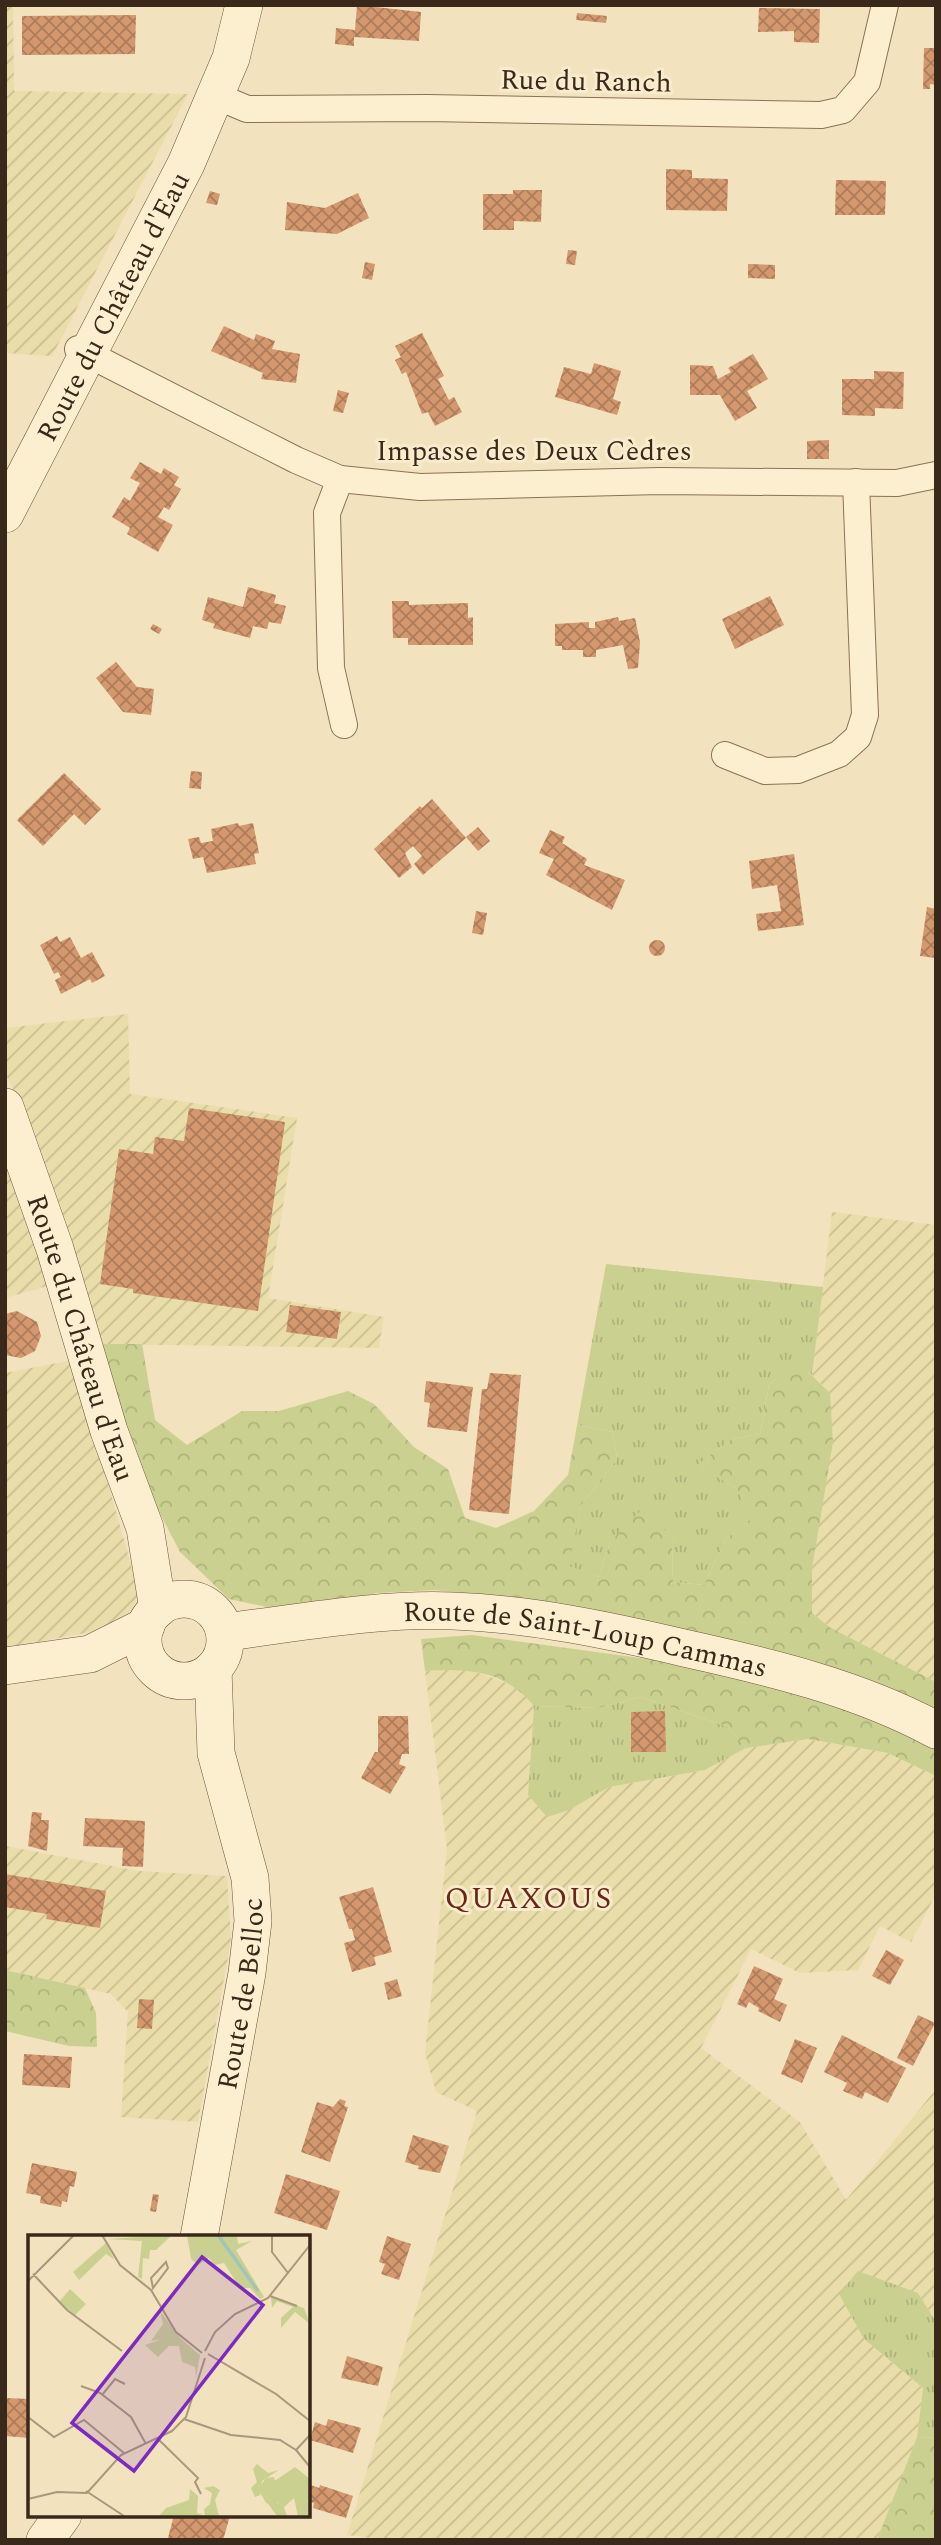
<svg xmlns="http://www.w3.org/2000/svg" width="941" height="2545" font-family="Spectral,serif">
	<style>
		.farmland { fill: url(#farmland-furrows) }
		.grass { fill: url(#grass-tufts) }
		.forest { fill: url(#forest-crowns) }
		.building { fill: url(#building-cross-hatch) }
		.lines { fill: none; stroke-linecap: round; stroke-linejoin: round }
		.street-casing { stroke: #8c7154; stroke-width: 28 }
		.secondary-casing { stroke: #6d5237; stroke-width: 38 }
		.street { stroke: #fcefd0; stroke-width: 26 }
		.secondary { stroke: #fcefd0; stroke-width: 37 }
		.labels { text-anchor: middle; stroke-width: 6; stroke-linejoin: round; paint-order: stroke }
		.street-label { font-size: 28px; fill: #39291a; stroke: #f9eccd }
		.neighbourhood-label { font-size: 30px; letter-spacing: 2px; fill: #6a2715; stroke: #f9eccd }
		.inset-river { fill: none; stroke: #a1c3b9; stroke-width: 3.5 }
		.inset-road { fill: none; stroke: #a8987c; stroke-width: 2 }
		.view { fill: #7b2cbf; fill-opacity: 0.15; stroke: #7b2cbf; stroke-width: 3.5 }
		.inset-edge { fill: none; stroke: #39291a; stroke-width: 3.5 }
	</style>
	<defs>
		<pattern id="farmland-furrows" width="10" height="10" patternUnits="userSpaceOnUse" patternTransform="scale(1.75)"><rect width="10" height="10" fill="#e9dea9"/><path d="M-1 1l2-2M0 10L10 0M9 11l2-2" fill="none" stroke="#c9be91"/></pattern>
		<pattern id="grass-tufts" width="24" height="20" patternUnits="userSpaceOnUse" patternTransform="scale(1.75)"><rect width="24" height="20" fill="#cad190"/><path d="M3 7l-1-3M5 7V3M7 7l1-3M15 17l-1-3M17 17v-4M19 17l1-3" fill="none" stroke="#aeb37c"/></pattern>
		<pattern id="forest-crowns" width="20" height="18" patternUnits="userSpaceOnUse" patternTransform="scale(1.75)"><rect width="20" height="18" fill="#cad190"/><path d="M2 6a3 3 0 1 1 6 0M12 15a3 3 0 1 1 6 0" fill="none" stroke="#aeb37c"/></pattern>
		<pattern id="building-cross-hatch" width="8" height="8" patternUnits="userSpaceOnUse" patternTransform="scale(1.75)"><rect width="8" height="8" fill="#d4986e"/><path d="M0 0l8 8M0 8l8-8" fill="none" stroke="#ad7c5a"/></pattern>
	</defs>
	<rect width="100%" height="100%" fill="#f2e2bd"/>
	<g class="farmland">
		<path d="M5,5H13L14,91L188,94L52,356L5,353Z"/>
		<path d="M128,1014L130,1094L297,1118L268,1298L384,1317L379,1348L99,1344L59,1203L24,1110L5,1073V1028Z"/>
		<path d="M5,1149L47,1286L5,1298Z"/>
		<path d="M832,1212L936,1225V1682L831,1628L812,1613V1569L830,1393L812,1375Z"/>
		<path d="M73,1360L139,1593L131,1615L112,1628L5,1648V1373Z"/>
		<path d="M465,1668L518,1687L534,1706L528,1795L569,1810L609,1787L705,1770L746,1748L807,1739L888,1753L936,1776V1894L911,1942L880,1926L858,1970L800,1973L751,1949L701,2048L800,2122L846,2200L936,2089V2322L918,2293L864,2339L923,2388L917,2437L877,2540H385L347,2535L477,2111L436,2092L425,2053L447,1849L425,1671Z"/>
		<path d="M5,1846L139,1871L227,1876L231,1940L198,2122L121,2117L128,2012L111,1994L5,1970Z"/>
	</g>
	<g class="grass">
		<path d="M606,1264L823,1287L812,1375L797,1362L769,1385L760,1434L732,1439L698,1465L736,1488L753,1518L726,1539L704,1585L673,1582L672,1538L610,1542L599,1577L568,1566L581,1505L617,1459L613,1432L577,1425Z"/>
		<path d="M641,1697L728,1727L746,1748L705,1770L609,1787L569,1810L547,1817L528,1795L534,1706L598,1708Z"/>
		<path d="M858,2271L918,2293L936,2322V2438L917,2437L923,2388L864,2339L839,2294Z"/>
	</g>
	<g class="forest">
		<path d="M99,1344H142L155,1420L187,1445L242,1411H279L348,1391L374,1404L414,1447L448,1469L465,1518L496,1528L534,1511L568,1475L577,1425L613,1432L617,1459L581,1505L569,1566L599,1577L610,1542L644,1507L672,1538L673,1582L704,1585L726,1539L752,1518L736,1488L697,1465L732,1439L760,1434L769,1385L797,1361L830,1393L833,1442L812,1569V1613L831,1628L936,1682L933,1713L545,1607L436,1590L377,1593L291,1612L229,1599L180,1552L136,1467Z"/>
		<path d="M472,1635L714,1668L885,1715L936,1744V1776L888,1753L808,1739L746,1748L728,1727L641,1697L598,1708L534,1706C505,1671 469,1668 425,1671L421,1639Z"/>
		<path d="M5,1970L85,1988L96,2013L97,2047L69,2046L5,2031Z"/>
		<path d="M917,2437L936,2438V2540H877Z"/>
	</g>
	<g class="building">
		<path d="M357,5L421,12L419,41L354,37V46L335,44L336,28L355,30Z"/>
		<path d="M759,8L820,9L819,43L794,42V31L758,32Z"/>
		<path d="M577,13L607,16L606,23L576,20Z"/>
		<path d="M136,15L135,54L22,55V16Z"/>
		<path d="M924,48H936V85L930,84V89H923Z"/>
		<path d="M666,169L692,170V178L728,179L727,211L666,210Z"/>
		<path d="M836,180L886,181L885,215H835Z"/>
		<path d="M513,190H542L541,222L514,221V230H483V194H513Z"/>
		<path d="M210,191L220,194L217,205L206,203Z"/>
		<path d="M358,193L369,218L337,234L285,230L287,202L325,208Z"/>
		<path d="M568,250L577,251L575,265L566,264Z"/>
		<path d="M365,262L375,264L372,280L362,278Z"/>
		<path d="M748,264L775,265V279L748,278Z"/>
		<path d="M224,326L254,340L256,334L275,341L272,349L300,354L296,383L261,379L263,373L211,351Z"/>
		<path d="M422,333L444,376L438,379L449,400L454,397L462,412L435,426L428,412L422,414L406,372L402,374L395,360L401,357L395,346Z"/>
		<path d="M753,354L768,379L747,391L757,408L735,421L720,395H690V365L713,366L718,379L731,372L728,368Z"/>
		<path d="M594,363L621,371L613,399L621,402L617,415L555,397L564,367L591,374Z"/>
		<path d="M874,371L904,372L903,409L875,408V416L842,415V379H874Z"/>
		<path d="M338,390L349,393L343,413L333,411Z"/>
		<path d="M829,440V459H807V441Z"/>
		<path d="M140,462L161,474L164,468L179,477L174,485L181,489L169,510L164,507L158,517L173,525L158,552L127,534L130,528L112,517L124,497L130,501L140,483L130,478Z"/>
		<path d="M248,587L276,595L274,603L286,606L281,624L269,622L267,629L253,626L250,638L213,628L215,624L202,620L208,597L243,607Z"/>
		<path d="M770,596L784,625L735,649L722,619Z"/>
		<path d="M392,601H409V605L468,603V618L473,617V645H408V638H393Z"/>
		<path d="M618,617L619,621L635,618L640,642L638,668L628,669L623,645L596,650V657H583V650H562V646H555V624L589,622V628H595V622Z"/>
		<path d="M153,624L162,629L159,634L150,629Z"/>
		<path d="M116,662L137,687L154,689L151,715L123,712L96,678Z"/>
		<path d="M191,771L202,772L201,789L189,788Z"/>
		<path d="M64,773L101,809L85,825L74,814L43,846L17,820Z"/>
		<path d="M432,799L466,838L423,875L414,864L422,856L413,846L405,853L412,867L399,878L374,849L420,806L422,808Z"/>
		<path d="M238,823L239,826L253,823L259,853L254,854L256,864L207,873L203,857L193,859L188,839L199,837L201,843L213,841L211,829Z"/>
		<path d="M478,827L490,841L478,851L466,837Z"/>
		<path d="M550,830L565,837L562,843L587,859L584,865L625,880L612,910L546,875L554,859L539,853Z"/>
		<path d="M794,854L804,925L758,931L756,914L781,911L777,885L752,889L749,861Z"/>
		<path d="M927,907L936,909V958L920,956Z"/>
		<path d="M476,911L487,913L483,935L472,933Z"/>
		<path d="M57,936L60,942L70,937L81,958L92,952L105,976L92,983L90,979L61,994L55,980L61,977L58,972L54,974L40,945Z"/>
		<circle cx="657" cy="948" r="8"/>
		<path d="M189,1108L285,1122L258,1311L133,1293V1289L100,1284L119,1149L153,1154L155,1137L184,1141Z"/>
		<path d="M290,1305L341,1312L337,1339L286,1332Z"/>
		<path d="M17,1311L37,1322L41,1336L35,1351L21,1358L5,1355V1314Z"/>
		<path d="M490,1373L521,1375L509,1514L469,1510L482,1389H487Z"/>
		<path d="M426,1381L473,1387L467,1432L427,1427L430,1403L424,1402Z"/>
		<path d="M665,1711L666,1752H631V1712Z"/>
		<path d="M378,1716H408L409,1754H402L399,1764L406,1767L390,1794L361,1778L375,1752H378Z"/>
		<path d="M32,1812L42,1813L41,1820H49L47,1851L28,1846Z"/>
		<path d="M85,1818L145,1821L143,1867L122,1866L123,1848L83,1846Z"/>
		<path d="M5,1874L106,1891L100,1928L46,1919L47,1914L5,1907Z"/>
		<path d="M373,1887L392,1952L374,1957L376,1965L352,1972L344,1943L355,1940L352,1929H349L339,1897Z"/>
		<path d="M886,1950L904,1960L890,1985L872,1976Z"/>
		<path d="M754,1966L783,1979L774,1999L787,2005L780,2022L758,2011L759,2008L749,2002L746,2008L737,2004Z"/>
		<path d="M397,1979L402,1996L388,2000L384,1983Z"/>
		<path d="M139,1999L154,2000L152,2029L137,2028Z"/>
		<path d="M918,2015L935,2023L913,2066L897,2058Z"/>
		<path d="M842,2035L906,2068L888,2103L865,2092L862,2099L843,2091L847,2083L824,2072Z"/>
		<path d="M795,2039L817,2048L802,2083L781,2074Z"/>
		<path d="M24,2054L72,2057L70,2088L22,2085Z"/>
		<path d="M340,2099L346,2101L344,2106L348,2107L330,2162L301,2152L317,2102L333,2107Z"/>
		<path d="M413,2135L449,2146L440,2173L418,2169L419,2166L405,2162Z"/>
		<path d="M32,2163L77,2172L74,2187L70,2186L67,2202L62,2201L61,2207L40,2203L41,2196L26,2193Z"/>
		<path d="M286,2174L340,2191L327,2230L274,2213Z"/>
		<path d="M153,2194L159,2195L156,2212L150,2211Z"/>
		<path d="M387,2236L411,2244L399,2280L381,2274L385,2264L379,2262Z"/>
		<path d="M347,2356L383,2367L378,2386L341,2378Z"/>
		<path d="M5,2398L30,2399V2438L5,2436Z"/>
		<path d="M328,2419L361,2428L353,2453L310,2440L315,2422L326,2426Z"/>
		<path d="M308,2484L319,2488L320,2485L353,2496L346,2518L313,2508L314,2503L308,2501Z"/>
		<path d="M174,2515H228L230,2516L223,2540H173L168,2538Z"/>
	</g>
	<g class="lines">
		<defs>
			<g id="street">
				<path d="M214,95L247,109L427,108L821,115L843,110L867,82L885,5"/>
				<path d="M78,349L296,460L340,479L420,487L660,481L897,483L936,475"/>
				<path d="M340,479L327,513L331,668L344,725"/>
				<path d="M725,755L765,771L798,770L839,754L858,737L865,715L856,482"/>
			</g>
			<g id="secondary">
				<path id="s1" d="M5,514L186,164L231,58L244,5"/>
				<path id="s2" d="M5,1107L55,1249L109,1431L145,1528L158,1609"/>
				<circle cx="184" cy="1640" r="41"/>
				<path id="s3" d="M225,1632C299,1623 377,1608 453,1611C531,1614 608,1630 684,1648C770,1667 858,1688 936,1730"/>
				<path d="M5,1666L90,1654L146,1626"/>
				<path id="s4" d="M199,2237L247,1973L253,1921L250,1878L216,1753L213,1669"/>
				<path d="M45,2540L63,2515"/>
			</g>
		</defs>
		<use href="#street" class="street-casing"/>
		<use href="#secondary" class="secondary-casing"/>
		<use href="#street" class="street"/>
		<use href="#secondary" class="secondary"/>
	</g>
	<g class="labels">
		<g class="street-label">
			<text transform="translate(586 80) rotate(1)" y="10">Rue du Ranch</text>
			<text dy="10" stroke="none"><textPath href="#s1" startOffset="234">Route du Château d'Eau</textPath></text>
			<text x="534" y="460">Impasse des Deux Cèdres</text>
			<text dy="10" stroke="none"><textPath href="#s2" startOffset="243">Route du Château d'Eau</textPath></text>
			<text dy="10" stroke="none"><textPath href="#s3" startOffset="364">Route de Saint-Loup Cammas</textPath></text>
			<text dy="10" stroke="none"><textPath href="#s4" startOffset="247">Route de Belloc</textPath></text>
		</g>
		<g class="neighbourhood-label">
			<text x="529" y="1908">QUAXOUS</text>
		</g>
	</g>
	<g transform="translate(28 2235)">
		<rect width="282" height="282" fill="#f2e2bd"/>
		<path d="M78,8L86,24L78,19L51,45L45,37ZM42,54L58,69L47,80L31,67ZM140,96L148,104L130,122L117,110L134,104V98ZM246,242L251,265L248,271L238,268L230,254L238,243Z" fill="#cad190"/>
		<path d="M144,0L128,15H122L121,24L115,23L114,44L110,42L114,6L79,4ZM159,0H209L210,9L224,6L208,15L236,62L232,64L222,53H212L196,28L186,30L181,23L170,30L163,24ZM243,62L276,73L282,89L267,77L253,93V83L265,72L249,66L244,73ZM132,76L152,103L172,120L168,143L167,132L154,127L151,111H139L148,104H140L141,97L134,98L135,104L123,106L135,89ZM229,229L240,238L251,235L234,246L232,260L227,262L223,253L229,247L225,234ZM267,232L282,244V281H270L266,263L256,272L259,281H249L238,266L250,269L245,247ZM185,251L192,255L187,265L191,281H131L138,273L161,265L162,254L170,261L169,278L177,281L176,274L182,269L184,258L176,253Z" fill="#cad190"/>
		<path class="inset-river" d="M190,0L230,56"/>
		<path class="inset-road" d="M74,0L92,30L123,55L148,97L174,118M244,0V17L260,38M138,27L140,33L125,53L123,43ZM5,39L39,75L94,116M0,46L46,0M242,61L269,71M177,116L187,97L207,79L240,63L282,10M180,119L248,159L282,186M53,151L72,158L103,182L118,209M74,160L87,144L97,149M0,182L26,202L56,185L96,218M156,184L203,200L252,205L268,215L282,200M143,197L158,182L177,123M129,203L170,243L167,247L173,259M268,215L282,232M58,256L96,281M0,264L29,257L59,258L93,220L144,196"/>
		<path class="view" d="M174,22L235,70L106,236L44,188Z"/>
		<rect width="282" height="282" class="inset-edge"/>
	</g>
	<rect width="941" height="2545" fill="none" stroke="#39291a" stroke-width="14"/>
</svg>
